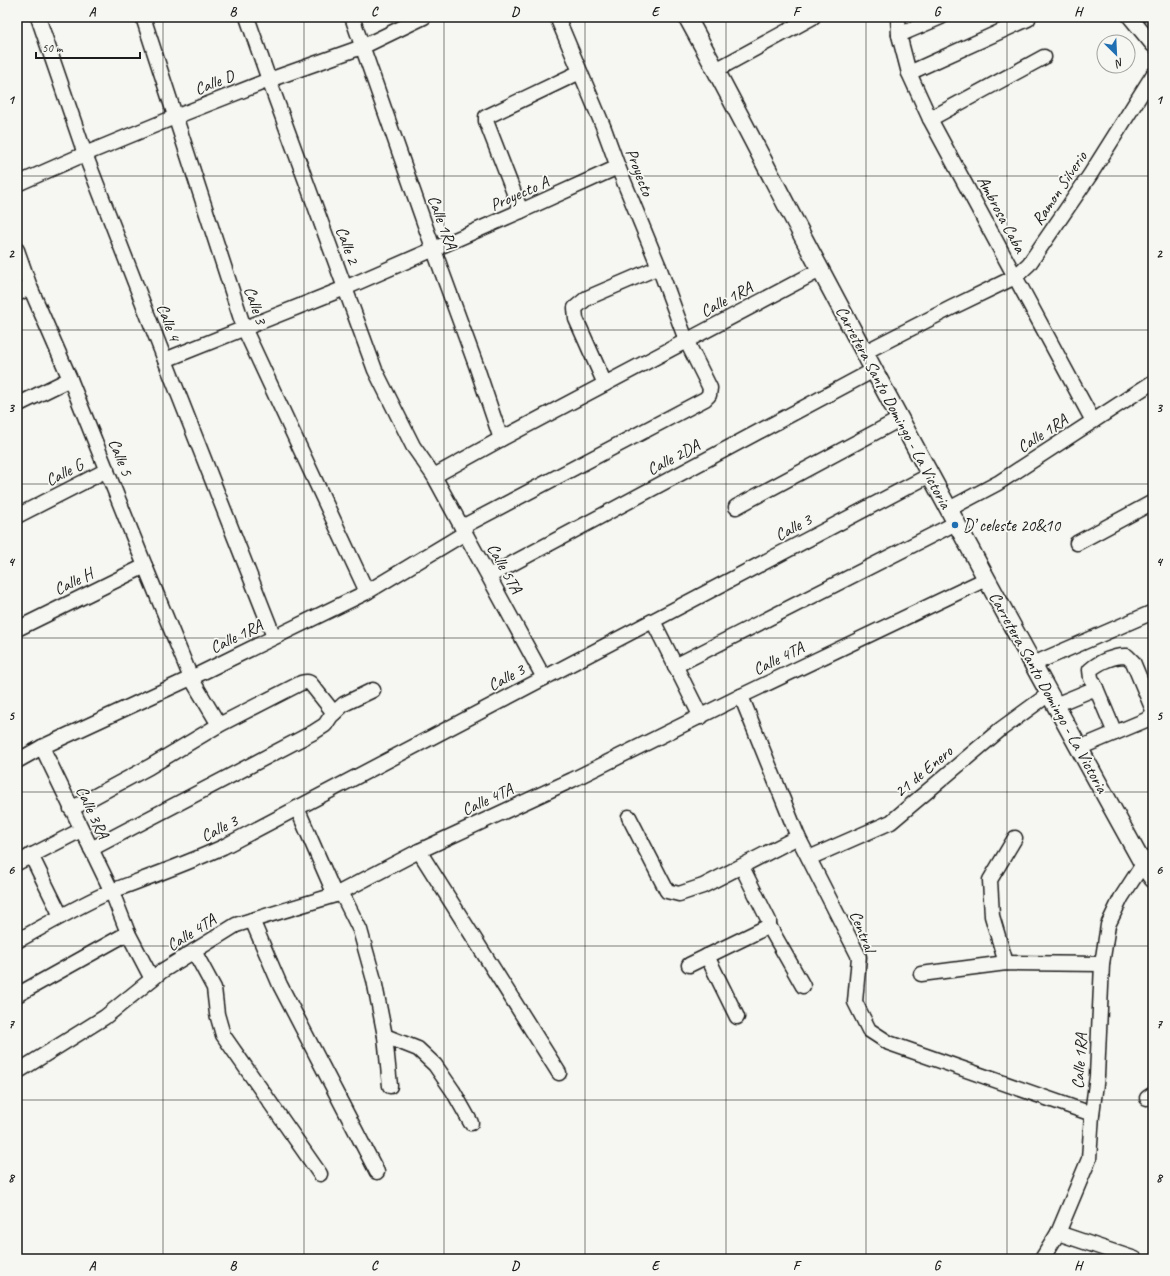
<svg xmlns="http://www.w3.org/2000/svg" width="1170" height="1276" font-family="Caveat,sans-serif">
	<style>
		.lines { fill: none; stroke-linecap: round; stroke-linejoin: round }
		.minor-casing { stroke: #1c1c1c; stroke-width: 17 }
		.major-casing { stroke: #1c1c1c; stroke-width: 20 }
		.minor { stroke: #f6f6f2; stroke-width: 14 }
		.major { stroke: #f6f6f2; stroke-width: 17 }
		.grid { fill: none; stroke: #1c1c1c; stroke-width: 1; stroke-opacity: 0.55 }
		.poi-dot { fill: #1f6fb2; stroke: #f6f6f2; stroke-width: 1.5 }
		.labels { text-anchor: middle; stroke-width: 3.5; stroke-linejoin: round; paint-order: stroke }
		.street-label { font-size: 17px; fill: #1c1c1c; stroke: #f6f6f2 }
		.poi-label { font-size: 17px; fill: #1c1c1c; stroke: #f6f6f2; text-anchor: start }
		.neatline { fill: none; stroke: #1c1c1c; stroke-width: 1.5 }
		.grid-label { font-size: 13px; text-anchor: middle; font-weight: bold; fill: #1c1c1c }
	</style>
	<rect width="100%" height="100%" fill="#f6f6f2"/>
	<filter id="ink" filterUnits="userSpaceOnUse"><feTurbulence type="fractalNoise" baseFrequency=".025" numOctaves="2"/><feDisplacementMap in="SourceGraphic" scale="8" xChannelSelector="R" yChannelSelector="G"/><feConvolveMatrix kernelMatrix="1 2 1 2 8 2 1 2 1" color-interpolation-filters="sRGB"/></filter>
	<g filter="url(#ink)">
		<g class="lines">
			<defs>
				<g id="minor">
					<path d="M38,17L85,154L165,360L274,637"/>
					<path d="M143,17L244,328L367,592"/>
					<path d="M247,17L269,80L375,370L413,446L434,476L544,678"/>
					<path d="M352,17L427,231L476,365L501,439"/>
					<path d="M898,17L899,35L909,73L930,119L1093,421"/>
					<path d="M1130,17L1153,45"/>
					<path d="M899,35L941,17"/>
					<path d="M716,70L813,17"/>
					<path d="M909,73L1028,19"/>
					<path d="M930,119L1044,57"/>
					<path d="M17,184L85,154L175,117L269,80L362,47L424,17"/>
					<path d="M521,211L486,121V117L580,72"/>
					<path d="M17,250L30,287L70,379L145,566L191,678L219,725"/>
					<path d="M17,294L30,287"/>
					<path d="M865,352L951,308L1015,277L1029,264L1090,175L1153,75"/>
					<path d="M165,360L345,288L521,211L618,167"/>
					<path d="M605,384L576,319L575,308L587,298L659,267"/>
					<path d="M17,405L70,379"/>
					<path d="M434,476L501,439L820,270"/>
					<path d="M736,507L900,419"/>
					<path d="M949,509L998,483L1153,382"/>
					<path d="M17,516L107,470"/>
					<path d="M462,527L705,399L709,395L710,388L686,340L659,267L618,167L603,126L557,17"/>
					<path d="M1077,543L1153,502"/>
					<path d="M489,576L874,370"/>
					<path d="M653,621L701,717"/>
					<path d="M17,629L145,566"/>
					<path d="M1033,664L1153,612"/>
					<path d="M675,666L956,523"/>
					<path d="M1096,688L1115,733"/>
					<path d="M741,696L798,837L859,957L855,1002L869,1030L889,1043L1092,1114"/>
					<path d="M1055,705L1096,688L1091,678L1090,670C1099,662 1115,655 1127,656L1133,662L1153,710"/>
					<path d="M42,747L112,892L128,933L152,979"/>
					<path d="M1079,748L1146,720L1152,715L1153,711"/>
					<path d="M17,761L42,747L191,678L367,592L465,533"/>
					<path d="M297,808L335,895"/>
					<path d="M71,809L149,767L219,725L301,683C305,682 308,681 311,684L334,713"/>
					<path d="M629,817L667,891L679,894L703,886L798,837"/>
					<path d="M91,849L314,732L325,725L331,716L344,704L373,690"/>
					<path d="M419,851L559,1073"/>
					<path d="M31,855L61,916"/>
					<path d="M809,858L891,822L1001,729L1049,694"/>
					<path d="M17,863L81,830"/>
					<path d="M341,892L360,930L374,980L385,1036L390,1086"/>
					<path d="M252,920L280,985L377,1172"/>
					<path d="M769,926L803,986"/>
					<path d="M17,941C48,924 79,905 112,891C149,877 186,864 223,847L930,475"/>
					<path d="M194,951L214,988L217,1014L223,1035L320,1174"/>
					<path d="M707,956L737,1017"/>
					<path d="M1006,963L992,916L990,880L1015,838"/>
					<path d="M689,965L769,926V921L742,867"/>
					<path d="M921,974L1006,963L1102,964"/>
					<path d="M17,995L128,933"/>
					<path d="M385,1036L418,1049L435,1065L453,1091L471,1123"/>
					<path d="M17,1072L105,1017L162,971L236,925L335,895L419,851L572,780L741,696L986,579"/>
					<path d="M1147,1098L1153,1094"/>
					<path d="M1058,1233L1135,1259"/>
					<path d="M1042,1259L1058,1233L1089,1159L1092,1114L1097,1076L1102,964L1108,925L1121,898L1143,864L1153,856"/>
				</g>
				<path id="major" d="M687,17C733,100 775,185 820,269C926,469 1034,667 1143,864L1153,879"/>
			</defs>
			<use href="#minor" class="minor-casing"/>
			<use href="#major" class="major-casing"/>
			<use href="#minor" class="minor"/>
			<use href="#major" class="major"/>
		</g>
	</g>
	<path class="grid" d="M163,17V1259M304,17V1259M444,17V1259M585,17V1259M726,17V1259M866,17V1259M1007,17V1259M17,176H1153M17,330H1153M17,484H1153M17,638H1153M17,792H1153M17,946H1153M17,1100H1153"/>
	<circle class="poi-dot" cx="955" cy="525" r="4"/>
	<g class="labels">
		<g class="street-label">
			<text transform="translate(214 82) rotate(-21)" y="6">Calle D</text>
			<text transform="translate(640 172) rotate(69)" y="6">Proyecto</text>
			<text transform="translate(1059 188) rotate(-56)" y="6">Ramon Silverio</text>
			<text transform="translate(519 193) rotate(-24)" y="6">Proyecto A</text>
			<text transform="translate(1002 214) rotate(62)" y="6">Ambrosa Caba</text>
			<text transform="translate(443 222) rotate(70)" y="6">Calle 1RA</text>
			<text transform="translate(348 245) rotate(70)" y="6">Calle 2</text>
			<text transform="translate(726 299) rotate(-28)" y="6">Calle 1RA</text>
			<text transform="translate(256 305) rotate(71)" y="6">Calle 3</text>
			<text transform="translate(169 322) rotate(69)" y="6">Calle 4</text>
			<text transform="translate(894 407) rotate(62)" y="6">Carretera Santo Domingo - La Victoria</text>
			<text transform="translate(1042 433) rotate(-33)" y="6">Calle 1RA</text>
			<text transform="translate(121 457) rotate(68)" y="6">Calle 5</text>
			<text transform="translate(673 457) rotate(-28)" y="6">Calle 2DA</text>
			<text transform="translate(64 472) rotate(-27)" y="6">Calle G</text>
			<text transform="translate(793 527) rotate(-28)" y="6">Calle 3</text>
			<text transform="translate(505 568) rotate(61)" y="6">Calle 5TA</text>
			<text transform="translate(73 581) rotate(-26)" y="6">Calle H</text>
			<text transform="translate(236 636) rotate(-26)" y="6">Calle 1RA</text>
			<text transform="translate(778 658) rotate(-26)" y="6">Calle 4TA</text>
			<text transform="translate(506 677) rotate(-28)" y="6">Calle 3</text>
			<text transform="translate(1049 692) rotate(61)" y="6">Carretera Santo Domingo - La Victoria</text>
			<text transform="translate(923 771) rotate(-40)" y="6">21 de Enero</text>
			<text transform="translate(487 799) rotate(-25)" y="6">Calle 4TA</text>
			<text transform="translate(93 812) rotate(65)" y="6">Calle 3RA</text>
			<text transform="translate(219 828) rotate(-27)" y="6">Calle 3</text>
			<text transform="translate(863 931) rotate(68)" y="6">Central</text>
			<text transform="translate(191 932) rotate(-32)" y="6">Calle 4TA</text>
			<text transform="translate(1079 1061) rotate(-86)" y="6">Calle 1RA</text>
		</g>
		<g class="poi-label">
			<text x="963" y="531">D’ celeste 20&amp;10</text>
		</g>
	</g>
	<rect width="1170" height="1276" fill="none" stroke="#f6f6f2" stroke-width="44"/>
	<g transform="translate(1116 54) rotate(156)"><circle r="19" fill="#f6f6f2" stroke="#9f9f9c"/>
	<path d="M0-3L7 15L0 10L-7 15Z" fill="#1f6fb2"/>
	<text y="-6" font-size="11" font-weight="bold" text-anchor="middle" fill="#1c1c1c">N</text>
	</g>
	<path d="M36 52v6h104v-6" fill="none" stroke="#1c1c1c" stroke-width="2"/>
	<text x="42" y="52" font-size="12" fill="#1c1c1c" stroke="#f6f6f2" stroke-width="3" paint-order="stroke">50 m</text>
	<rect x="22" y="22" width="1126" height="1232" class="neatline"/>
	<g class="grid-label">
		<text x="92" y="16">A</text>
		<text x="233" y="16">B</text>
		<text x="374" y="16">C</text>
		<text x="515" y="16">D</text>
		<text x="655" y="16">E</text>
		<text x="796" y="16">F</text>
		<text x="937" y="16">G</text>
		<text x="1078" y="16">H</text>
		<text x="11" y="104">1</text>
		<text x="1159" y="104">1</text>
		<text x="11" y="258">2</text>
		<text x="1159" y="258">2</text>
		<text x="11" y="412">3</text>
		<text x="1159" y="412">3</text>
		<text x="11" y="566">4</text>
		<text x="1159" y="566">4</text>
		<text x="11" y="720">5</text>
		<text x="1159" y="720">5</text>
		<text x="11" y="874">6</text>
		<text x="1159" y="874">6</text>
		<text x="11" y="1028">7</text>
		<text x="1159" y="1028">7</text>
		<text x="11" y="1182">8</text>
		<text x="1159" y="1182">8</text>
		<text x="92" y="1270">A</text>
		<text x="233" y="1270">B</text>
		<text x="374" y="1270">C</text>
		<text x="515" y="1270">D</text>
		<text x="655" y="1270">E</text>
		<text x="796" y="1270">F</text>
		<text x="937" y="1270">G</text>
		<text x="1078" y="1270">H</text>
	</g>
</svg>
